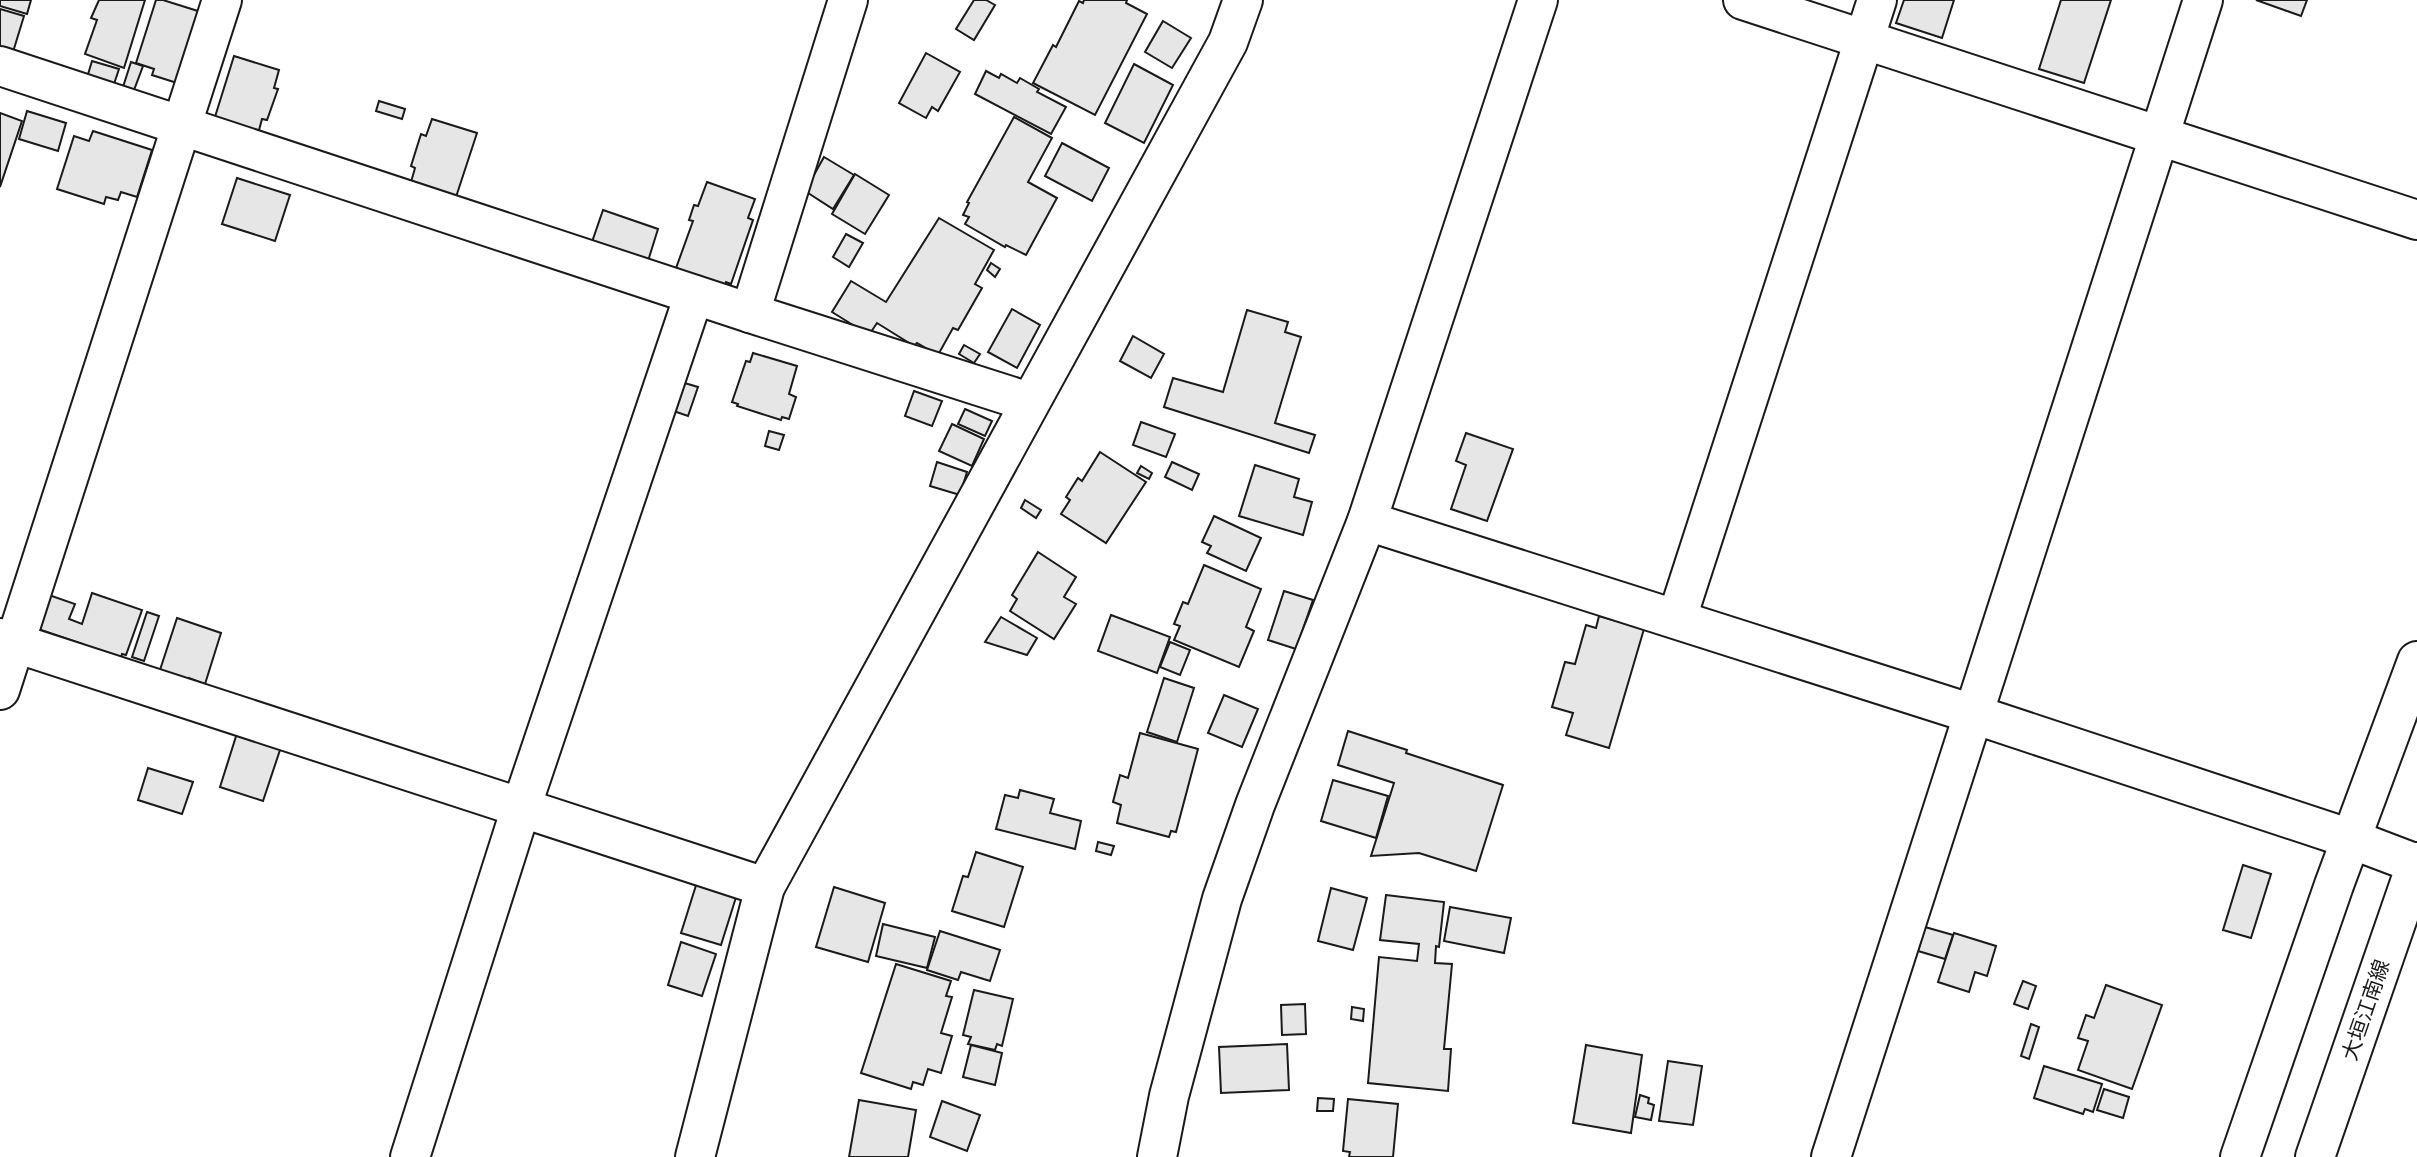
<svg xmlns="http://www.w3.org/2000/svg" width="2417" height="1157" font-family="'Nunito Sans','Noto Sans JP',sans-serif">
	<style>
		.building { fill: #e6e6e6; stroke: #1a1a1a; stroke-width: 2 }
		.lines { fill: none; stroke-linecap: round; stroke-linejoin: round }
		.minor-casing { stroke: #1a1a1a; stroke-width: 42 }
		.major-casing { stroke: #1a1a1a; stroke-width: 42 }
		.minor { stroke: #fff; stroke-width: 38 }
		.major { stroke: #fff; stroke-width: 38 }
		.labels { text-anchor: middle; stroke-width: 5; stroke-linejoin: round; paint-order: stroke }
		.street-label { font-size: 21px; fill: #1a1a1a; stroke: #fff }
	</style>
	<rect width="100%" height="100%" fill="#fff"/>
	<g class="building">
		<path d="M0,0H31L27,14L0,6Z"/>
		<path d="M99,0H145L124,68L85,54L97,20L91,18Z"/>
		<path d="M156,0H163L201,12L177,83L152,75L154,69L136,63Z"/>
		<path d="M974,0H986L995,5L974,40L956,29Z"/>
		<path d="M1084,0H1127L1126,3L1147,14L1095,115L1033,83L1053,45L1056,47L1079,1L1083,3Z"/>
		<path d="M1904,0H1954L1942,38L1896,23Z"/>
		<path d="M2061,0H2111L2084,83L2039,69Z"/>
		<path d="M2256,0H2307L2301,16Z"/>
		<path d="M0,9L24,16L13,52L0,48Z"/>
		<path d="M1163,21L1191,38L1172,68L1145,52Z"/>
		<path d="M926,53L960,72L938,111L932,107L926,118L899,103Z"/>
		<path d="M234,56L279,70L274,88L278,89L267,120L262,119L258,134L214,120Z"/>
		<path d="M92,61L119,69L112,90L86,81Z"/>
		<path d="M131,62L143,66L134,90L123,87Z"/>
		<path d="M1134,64L1173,85L1144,143L1105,123Z"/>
		<path d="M986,71L999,78L1001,74L1017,83L1020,78L1039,89L1037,92L1066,107L1051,134L975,94Z"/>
		<path d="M379,101L405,109L402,119L376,111Z"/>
		<path d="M27,111L66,123L58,151L19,139Z"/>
		<path d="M0,113L22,121L0,187Z"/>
		<path d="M1014,117L1052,138L1028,182L1057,198L1026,255L1006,245L1005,247L965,224L969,217L963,215L969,203L967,202Z"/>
		<path d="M432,119L477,133L456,197L411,182L415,168L411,166L421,134L426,136Z"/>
		<path d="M93,131L152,150L137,197L121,192L118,200L106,197L104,204L57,189L74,136L89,141Z"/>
		<path d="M1062,143L1109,168L1092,201L1045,176Z"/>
		<path d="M824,157L854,175L833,209L805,191Z"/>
		<path d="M855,174L889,195L865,234L832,214Z"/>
		<path d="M237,178L290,195L275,241L222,224Z"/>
		<path d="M707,182L755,199L748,218L753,220L731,284L726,282L724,288L675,271L693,221L689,220L694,205L698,206Z"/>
		<path d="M603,210L658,229L648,261L592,242Z"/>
		<path d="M939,218L994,250L975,284L982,288L958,330L953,328L938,355L917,343L914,346L877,323L869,335L832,312L851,281L886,302Z"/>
		<path d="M846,234L863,243L849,267L833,257Z"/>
		<path d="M991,263L1000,269L995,277L987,270Z"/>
		<path d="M1012,309L1040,325L1017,368L988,352Z"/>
		<path d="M1247,310L1288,322L1285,332L1301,337L1275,423L1315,435L1309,453L1164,407L1173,378L1223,392Z"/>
		<path d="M1133,336L1164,354L1151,378L1120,361Z"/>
		<path d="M964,345L980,354L974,363L959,354Z"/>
		<path d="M753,353L797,366L789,394L796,397L789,419L782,417L781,420L737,406L738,404L732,402L746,361L750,362Z"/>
		<path d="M671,379L698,387L688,416L662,407Z"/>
		<path d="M914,391L942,401L932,426L905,416Z"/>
		<path d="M965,409L992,421L985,436L958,424Z"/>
		<path d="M1141,422L1175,434L1166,457L1133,445Z"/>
		<path d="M952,424L984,439L972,466L939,451Z"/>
		<path d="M769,431L784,435L779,450L765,446Z"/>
		<path d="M1466,433L1513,449L1487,521L1451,509L1466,465L1456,461Z"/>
		<path d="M1100,452L1146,482L1106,543L1061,514L1070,500L1066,497L1078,478L1082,481Z"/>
		<path d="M937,462L967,472L960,495L930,486Z"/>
		<path d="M1172,462L1199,474L1192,490L1165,477Z"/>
		<path d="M1255,465L1299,479L1294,497L1312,502L1303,535L1239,516Z"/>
		<path d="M1141,466L1152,473L1149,479L1137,473Z"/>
		<path d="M1025,500L1041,510L1036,518L1021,508Z"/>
		<path d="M1214,516L1261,538L1246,571L1207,553L1211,546L1202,542Z"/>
		<path d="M1038,552L1076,577L1064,597L1076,604L1054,639L1010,611L1017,599L1012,595Z"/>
		<path d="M1204,565L1261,589L1246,627L1254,631L1239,667L1174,640L1180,626L1174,624L1183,602L1188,604Z"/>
		<path d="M1284,591L1313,600L1296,649L1268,640Z"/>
		<path d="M92,593L142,610L126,655L122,654L119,664L80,650L82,644L38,629L49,595L75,604L69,619L82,624Z"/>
		<path d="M147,612L159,616L144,661L132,657Z"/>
		<path d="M1111,615L1170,637L1157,673L1098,651Z"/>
		<path d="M1599,616L1644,629L1609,748L1566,735L1573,713L1552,707L1565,662L1575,664L1586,625L1596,628Z"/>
		<path d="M1001,617L1037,638L1027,655L985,642Z"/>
		<path d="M177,618L221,633L205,684L189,678L187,685L158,676Z"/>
		<path d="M1170,642L1190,650L1180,675L1160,667Z"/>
		<path d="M1164,678L1194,688L1177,742L1147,732Z"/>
		<path d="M1224,695L1258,709L1242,747L1208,733Z"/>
		<path d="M238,730L282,744L263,801L220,787Z"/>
		<path d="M1348,731L1407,750L1406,753L1503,785L1476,871L1419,853L1371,856L1394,783L1338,765Z"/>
		<path d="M1140,733L1198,749L1176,832L1171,831L1169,837L1117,823L1121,805L1113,802L1120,775L1128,778Z"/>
		<path d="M148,768L193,782L182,814L138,800Z"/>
		<path d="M1333,780L1388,796L1376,838L1321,821Z"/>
		<path d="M1020,790L1054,799L1050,813L1081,821L1075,849L996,829L1005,795L1018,798Z"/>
		<path d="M1098,842L1114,846L1111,855L1096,851Z"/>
		<path d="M976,852L1023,867L1004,927L952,911L963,876L968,877Z"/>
		<path d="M2243,865L2271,874L2251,938L2223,930Z"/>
		<path d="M698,879L738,891L721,945L681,933Z"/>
		<path d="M834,887L885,903L868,962L816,947Z"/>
		<path d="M1331,888L1367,898L1353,950L1318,941Z"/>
		<path d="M1386,895L1444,902L1439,947L1436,946L1435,963L1452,964L1444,1049H1451L1448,1091L1368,1083L1379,957L1417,961L1419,944L1380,940Z"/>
		<path d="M1450,907L1511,918L1504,953L1444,941Z"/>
		<path d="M883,924L935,937L927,968L876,956Z"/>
		<path d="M1925,927L1953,935L1945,959L1918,951Z"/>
		<path d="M940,931L1000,950L990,981L961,972L958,980L927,970Z"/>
		<path d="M1954,933L1996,946L1987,976L1975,972L1969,992L1938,982Z"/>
		<path d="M681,942L716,954L702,996L668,985Z"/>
		<path d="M896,964L951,981L946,996L952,997L941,1033L952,1036L941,1073L928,1069L923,1085L913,1082L911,1089L861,1073Z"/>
		<path d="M2023,981L2036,986L2028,1009L2014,1004Z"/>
		<path d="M2106,985L2162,1005L2132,1089L2078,1070L2088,1041L2078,1038L2086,1015L2094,1018Z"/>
		<path d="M974,990L1013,999L1002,1046L997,1044L995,1050L968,1044L971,1037L963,1035Z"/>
		<path d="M1305,1004L1306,1034L1282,1035L1281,1005Z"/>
		<path d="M1352,1007L1364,1009L1363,1021L1351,1019Z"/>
		<path d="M2031,1024L2039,1027L2029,1059L2021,1056Z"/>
		<path d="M1287,1044L1289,1090L1221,1093L1219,1047Z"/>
		<path d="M971,1045L1002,1053L995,1085L963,1077Z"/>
		<path d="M1586,1045L1642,1055L1631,1133L1573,1123Z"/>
		<path d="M1668,1061L1702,1066L1693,1125L1659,1121Z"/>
		<path d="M2044,1066L2102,1084L2093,1112L2085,1109L2083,1114L2034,1098Z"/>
		<path d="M2104,1089L2129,1097L2123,1118L2097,1110Z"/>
		<path d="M1640,1095L1649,1098L1648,1103L1654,1105L1651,1120L1635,1117Z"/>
		<path d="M1318,1098L1334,1099L1333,1111H1317Z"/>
		<path d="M1348,1099L1398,1104L1393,1157H1349L1350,1152L1343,1151Z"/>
		<path d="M859,1100L916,1110L908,1157H849Z"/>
		<path d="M942,1101L980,1115L967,1151L930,1137Z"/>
	</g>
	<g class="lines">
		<defs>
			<g id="minor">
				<path d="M1743,0L2417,220"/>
				<path d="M0,66L750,313L1029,402"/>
				<path d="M750,313L848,0"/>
				<path d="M1367,521L1973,714L2351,839L2417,864"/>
				<path d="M1677,618L1877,0"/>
				<path d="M0,638L765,887"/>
				<path d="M0,690L222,0"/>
				<path d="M410,1157L521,808L694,295"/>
				<path d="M695,1157L765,887L1228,42L1243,0"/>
				<path d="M1157,1157L1169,1096L1222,899L1255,805L1367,521L1538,0"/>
				<path d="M1831,1157L2203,0"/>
				<path d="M2240,1157L2334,885L2417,661"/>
			</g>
			<path id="major" d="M2315,1157L2417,862"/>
		</defs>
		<use href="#minor" class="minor-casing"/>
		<use href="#major" class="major-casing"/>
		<use href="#minor" class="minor"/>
		<use href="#major" class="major"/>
	</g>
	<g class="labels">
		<g class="street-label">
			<text transform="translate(2366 1010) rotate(-71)" y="7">大垣江南線</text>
		</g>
	</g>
</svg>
